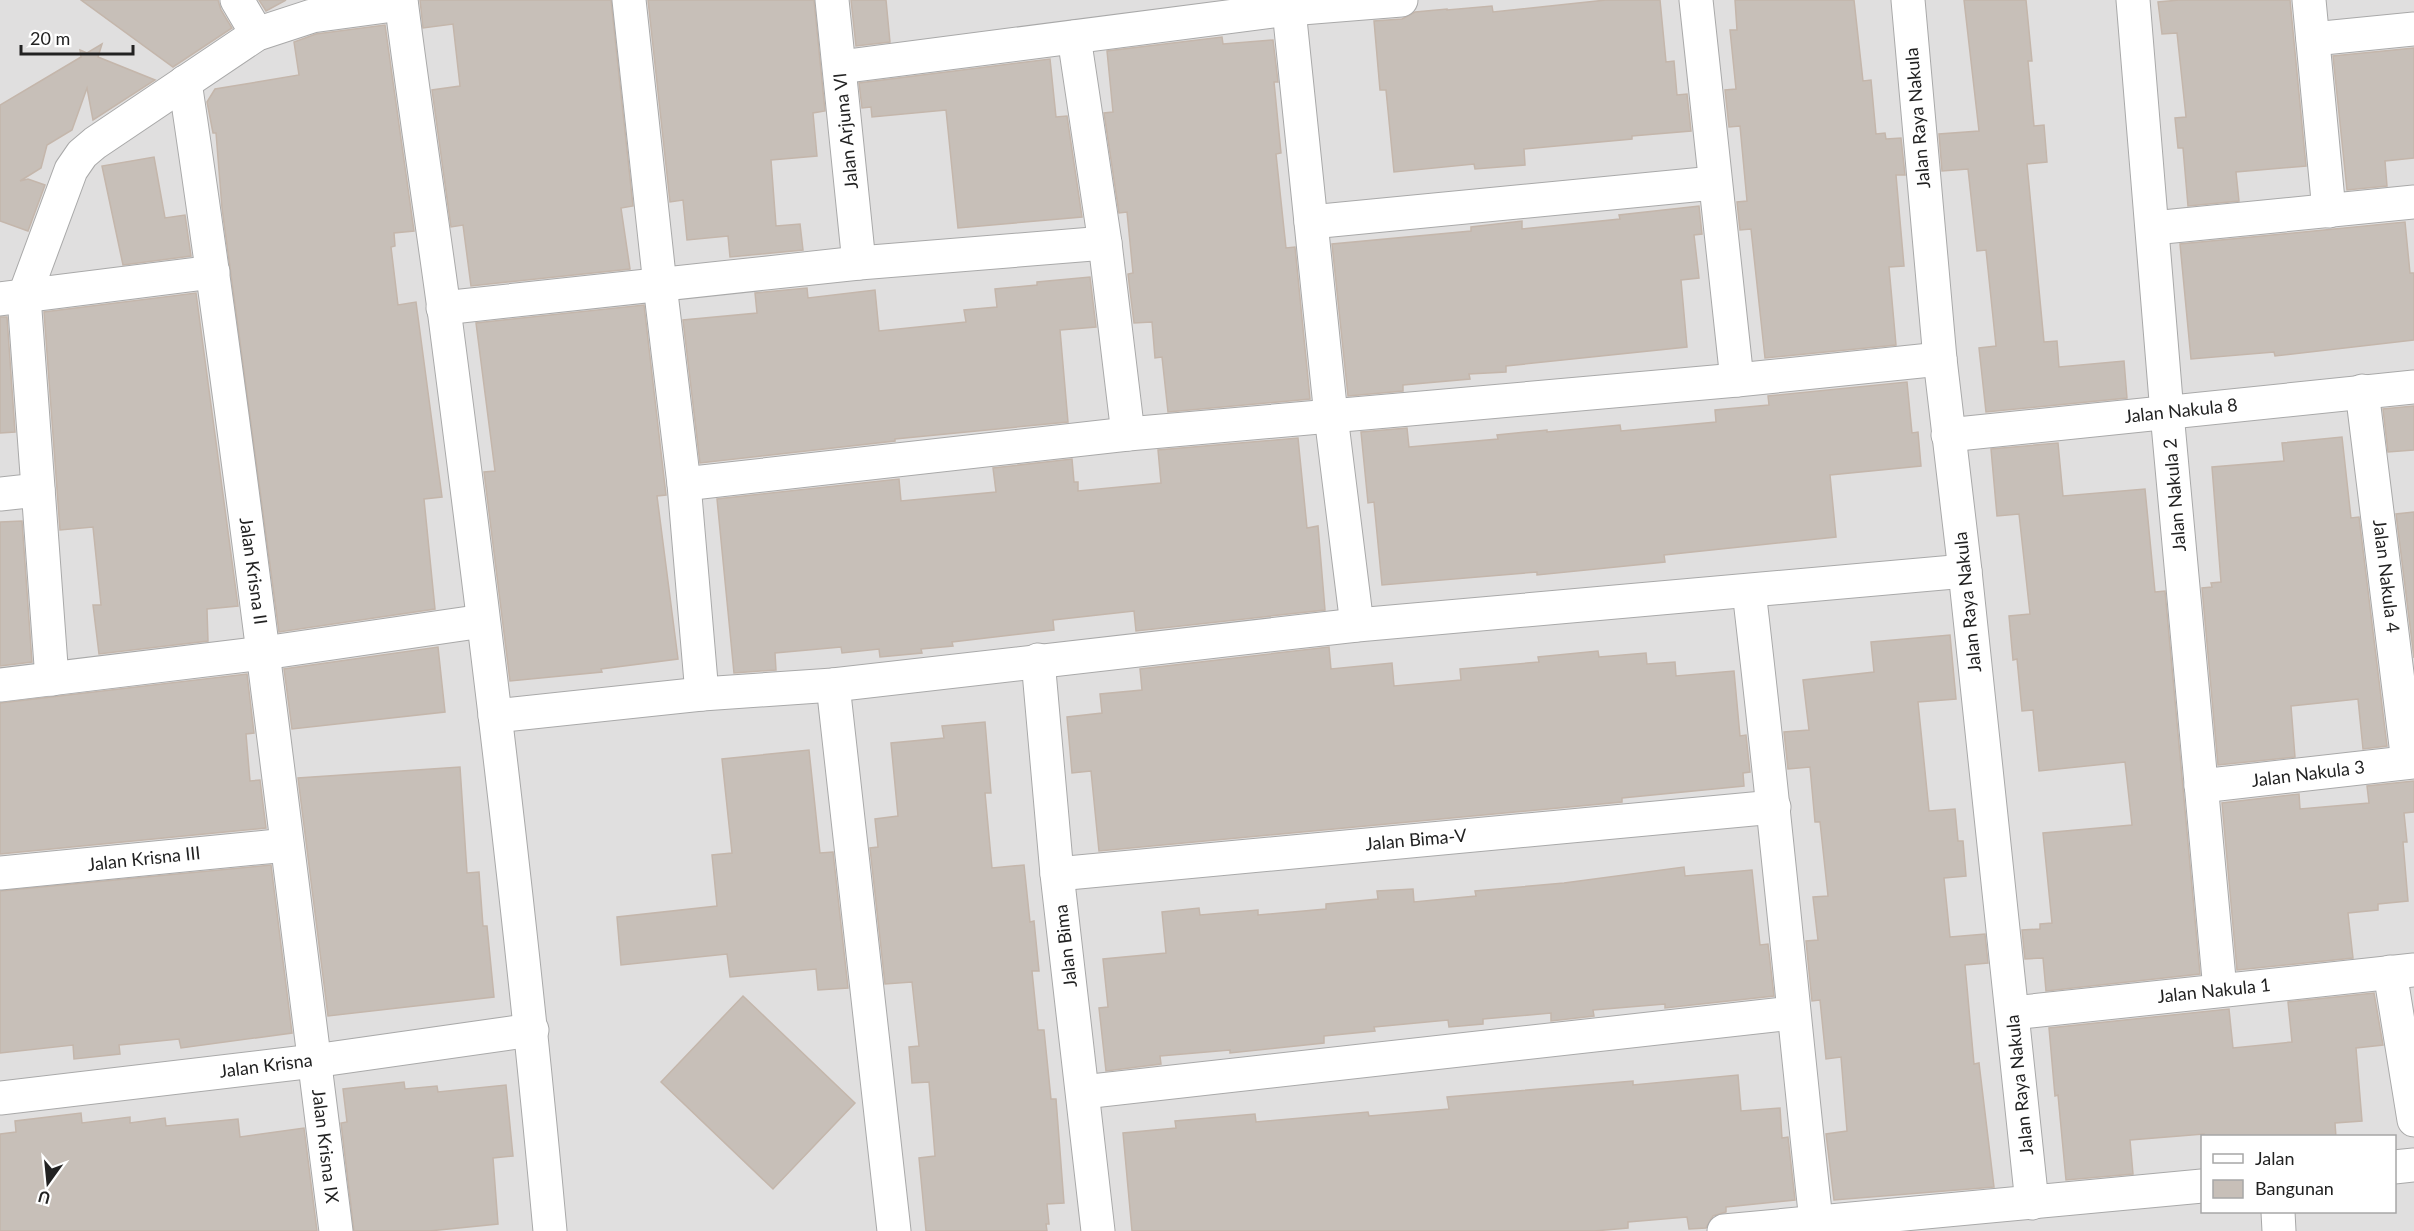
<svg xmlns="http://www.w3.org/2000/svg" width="2414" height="1231" font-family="Lato,sans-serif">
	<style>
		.residential { fill: #e0dfdf; fill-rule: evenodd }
		.building { fill: #c7bfb8; stroke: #c4b6ab; stroke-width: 1.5 }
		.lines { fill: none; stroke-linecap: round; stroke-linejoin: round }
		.minor-casing { stroke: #a9a9a9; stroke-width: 35 }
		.minor { stroke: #fff; stroke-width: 33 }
		.labels { text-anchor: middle; stroke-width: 6; stroke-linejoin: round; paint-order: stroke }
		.street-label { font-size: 18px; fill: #222; stroke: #fff }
	</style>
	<rect width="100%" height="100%" fill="#f2efe9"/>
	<path class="residential" d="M0,0H2414V1231H0ZM2202,1136H2394V1212H2202Z"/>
	<g class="building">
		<path d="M81,0H218L221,10L232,28L173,67Z"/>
		<path d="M259,0H286L266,11Z"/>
		<path d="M420,0H611L633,206L621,208L630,269L471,286L463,225L451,227L432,90L460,86L453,24L423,28Z"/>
		<path d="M648,0H814L825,111L813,113L817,156L771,160L776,226L800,224L803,250L730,257L728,236L687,240L683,200L670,202Z"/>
		<path d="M851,0H886L890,42L856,46Z"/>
		<path d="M1606,0H1660L1666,62L1674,61L1677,95L1687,94L1691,131L1632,136V139L1524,149L1525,165L1475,169L1474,164L1394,172L1386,90H1380L1374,21L1402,19L1415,12L1447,9V10L1492,6L1493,12Z"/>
		<path d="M1735,0H1854L1863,81L1871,80L1876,134L1885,133L1886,139L1901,138L1905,175H1896L1904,266L1889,267L1896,345L1765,358L1751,229L1740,230L1737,202L1747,201L1740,126L1729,127L1725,90L1736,89L1730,30H1737Z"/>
		<path d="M1964,0H2026L2032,61H2028L2034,126L2044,125L2047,162L2027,164L2044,342L2057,341L2059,367L2124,361L2127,398L1986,412L1979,348L1996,346L1986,250L1977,251L1968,169L1942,171L1939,134L1979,131Z"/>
		<path d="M2179,0H2290L2306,166L2236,172L2239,201L2188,206L2183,148H2178L2175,118L2186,117L2177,33L2162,34L2158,2Z"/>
		<path d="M385,25L414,231L394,233L395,246L391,247L398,305L416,302L442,497L424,499L435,609L279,632L222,208L216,133H213L207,102L215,89L299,75L294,42L316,34Z"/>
		<path d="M1222,37L1223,44L1273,40L1278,82H1274L1281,153L1276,154L1286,248L1295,247L1310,399L1168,412L1162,357L1155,358L1152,322L1134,323L1128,274L1133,273L1127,212L1119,213L1104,113L1113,112L1107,51Z"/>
		<path d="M102,44L98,57L155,80L93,120L87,88L72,130L47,145L41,168L20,181L28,179L45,185L28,231L0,221V105L81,57L80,50L87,53Z"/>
		<path d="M2414,48V158L2385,161L2387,186L2347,190L2333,56Z"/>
		<path d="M1050,59L1056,117L1067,116L1082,217L958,228L946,110L872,117L871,107L862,108L859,83Z"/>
		<path d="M154,157L165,218L185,215L191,256L123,265L102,166Z"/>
		<path d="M1699,206L1702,234L1694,235L1699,278L1681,280L1687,347L1506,366V372L1469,374L1470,379L1403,385V391L1348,396L1332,244L1471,231V227L1522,221V229L1620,219L1619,215Z"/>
		<path d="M2405,222L2410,273H2414V340L2275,356L2274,352L2191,359L2180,244Z"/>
		<path d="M1090,277L1096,327L1060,330L1068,422L895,439V441L700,463L683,320L757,313L755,293L807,288L808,298L875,290L879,331L966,322L964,310L997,307L995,289L1037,285V282Z"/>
		<path d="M196,293L238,606L207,609L208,641L99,654L93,605H101L93,527L60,530L44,312Z"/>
		<path d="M644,305L666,495L657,496L678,659L601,669L602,672L510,681L484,472L495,471L476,323Z"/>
		<path d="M0,317H7L15,432L0,433Z"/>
		<path d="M1907,382L1912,433L1918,432L1921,466L1830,475L1836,537L1664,555L1665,562L1537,575V572L1382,585L1374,502L1368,503L1361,432L1407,428L1409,447L1498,439L1497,435L1547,430V432L1620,425L1621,431L1716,422L1715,410L1769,405L1768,396Z"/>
		<path d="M2414,406V450L2388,452L2383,409Z"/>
		<path d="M2342,437L2351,518L2359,517L2387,746L2363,749L2358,699L2291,706L2295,757L2218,765L2202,588L2212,587L2211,583L2221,582L2212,467L2284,461L2282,443Z"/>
		<path d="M1298,438L1307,528L1318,526L1325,610L1136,631L1134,611L1053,620L1054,630L952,642L953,646L921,649L922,653L880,657L879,649L842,653L841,647L775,653L776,670L734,673L717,499L899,479L901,501L996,492L993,468L1072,459L1074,482H1078V491L1161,483L1158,450Z"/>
		<path d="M2058,443L2063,496L2145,489L2155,592L2165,591L2200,974L2046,991L2043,958L2025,959L2022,930L2040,929V924L2052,923L2043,833L2132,825L2125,762L2039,771L2033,710L2022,711L2017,659L2013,660L2009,616L2030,614L2019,514L1997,516L1991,449Z"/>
		<path d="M2414,512V658L2396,514Z"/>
		<path d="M22,521L32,662L0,666V522Z"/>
		<path d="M1950,635L1956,699L1918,702L1929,811L1955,809L1958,841H1963L1966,876L1944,878L1950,937L1985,934L1988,963L1965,965L1974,1064L1979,1063L1994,1187L1834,1200L1826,1134L1847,1131L1841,1057L1826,1059L1820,1000L1812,1001L1806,941L1818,940L1813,897L1828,896L1820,822H1815L1810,767L1788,769L1784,732L1809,730L1803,680L1874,672L1871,642Z"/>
		<path d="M438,647L445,712L292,729L284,669Z"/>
		<path d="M1329,647L1331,669L1392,663L1394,686L1461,680L1460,669L1539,662L1538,657L1598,651L1599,657L1646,653L1647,664L1675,662L1676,676L1734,671L1740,736L1746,735L1750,772L1743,773L1744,786L1622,798V802L1099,851L1091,771L1072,773L1067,717L1102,713L1100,694L1142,690L1140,669Z"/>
		<path d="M247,674L254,733L246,734L250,781L260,780L266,828L0,854V703Z"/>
		<path d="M985,722L991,793H985L992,868L1024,865L1030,922L1034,921L1039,971H1032L1038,1030H1044L1051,1099H1056L1064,1203L1047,1204L1049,1224H1046L1047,1231H926L919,1158L935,1156L929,1082L912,1083L909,1047L919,1046L912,982L885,984L870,848L878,847L875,819L898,816L891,743L944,738L942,726Z"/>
		<path d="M809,750L820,853L833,852L848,988L818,990L816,969L730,977L727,954L621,965L617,917L717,906L712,855L732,853L722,759Z"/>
		<path d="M460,767L467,873L479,872L483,926H487L494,997L328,1016L298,778Z"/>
		<path d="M2414,781V812L2404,813L2407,842H2403L2408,901L2378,904V910L2348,913L2353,958L2237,970L2222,803L2299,794L2300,809L2369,803L2367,786Z"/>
		<path d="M271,865L292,1033L181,1048L179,1039L119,1045L120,1054L74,1059L73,1045L0,1053V891Z"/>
		<path d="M1684,867L1685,876L1752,870L1760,945L1768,944L1774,996L1665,1008V1004L1593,1010L1594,1016L1551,1021V1013L1483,1019V1024L1449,1027L1448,1020L1374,1027L1375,1031L1324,1036V1043L1230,1053V1050L1160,1056L1161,1064L1106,1071L1099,1008L1108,1007L1103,959L1166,953L1162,912L1199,908L1200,915L1258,910V915L1326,909V904L1378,899L1377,891L1413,889L1414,902L1476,896L1475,891L1564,883Z"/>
		<path d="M2374,993L2383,1045L2356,1048L2362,1121L2335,1123L2336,1137H2204V1134L2130,1140L2133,1174L2066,1180L2058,1095L2055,1096L2049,1028L2229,1009L2233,1048L2292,1042L2288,1002Z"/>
		<path d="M743,996L855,1103L773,1189L661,1082Z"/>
		<path d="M1738,1075L1741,1111L1780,1108L1782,1138L1788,1137L1795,1200L1726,1207V1212L1713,1216L1706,1228L1689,1229L1687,1217L1628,1222V1228L1594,1231H1132L1123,1133L1176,1128L1175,1121L1255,1114L1256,1122L1368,1112L1369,1116L1449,1109L1447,1097L1633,1081V1085Z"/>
		<path d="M404,1082L405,1089L437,1086L438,1092L506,1085L513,1156L493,1158L498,1224L429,1231H354L341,1123L347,1122L343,1089Z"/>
		<path d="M81,1113L82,1123L130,1117V1123L165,1118L166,1126L238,1119L240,1137L304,1128L317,1231H0V1134L16,1132L15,1121Z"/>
	</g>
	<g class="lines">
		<defs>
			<g id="minor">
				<path d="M237,0L257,34"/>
				<path d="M401,0C414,103 430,206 444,309C484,616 522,923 550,1231"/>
				<path d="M629,0L660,285L684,484L702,694"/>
				<path d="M832,0L859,263"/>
				<path d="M1288,0L1331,416L1357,625"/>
				<path d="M1696,0L1737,380"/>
				<path d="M1908,0L1940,359L1965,571L2032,1203"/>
				<path d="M2133,0L2167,413L2220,990"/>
				<path d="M2309,0L2329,211"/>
				<path d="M1074,37L1105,243L1128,434"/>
				<path d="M2313,39L2414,29"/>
				<path d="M840,67L1289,9L1401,0"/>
				<path d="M185,82C242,464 287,848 336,1231"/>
				<path d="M1311,222L1714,183"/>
				<path d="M2153,228L2414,202"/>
				<path d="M0,299L213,272"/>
				<path d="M443,308L859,263L1105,243"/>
				<path d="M2362,391L2408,762"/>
				<path d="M1948,435L2414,387"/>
				<path d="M684,484L1128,434L1737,380L1940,359"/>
				<path d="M0,494L38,490"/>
				<path d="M1749,591C1774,801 1793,1011 1816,1221"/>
				<path d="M1038,660L1057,874L1098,1231"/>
				<path d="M52,679L24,297L71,170L82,154L95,143L257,34L312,16L401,4"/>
				<path d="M0,685L264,653L483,621"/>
				<path d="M833,685L894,1231"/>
				<path d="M495,716L702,694L833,685L1357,625L1965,571"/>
				<path d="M2201,786L2414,762"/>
				<path d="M0,873L287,845"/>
				<path d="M1057,874L1774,807"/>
				<path d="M2390,972L2414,1120"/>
				<path d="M2013,1013L2414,970"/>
				<path d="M1083,1092L1793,1013"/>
				<path d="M0,1098L314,1061L532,1030"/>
				<path d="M2394,1167L2414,1165"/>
				<path d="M2278,1212L2279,1231"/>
				<path d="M1724,1231L2202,1186"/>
			</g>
		</defs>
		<use href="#minor" class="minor-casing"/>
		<use href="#minor" class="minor"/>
	</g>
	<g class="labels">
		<g class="street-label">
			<text transform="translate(1918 118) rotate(-95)" y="6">Jalan Raya Nakula</text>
			<text transform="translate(846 131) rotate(-96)" y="6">Jalan Arjuna VI</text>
			<text transform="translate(2181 411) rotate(-6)" y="6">Jalan Nakula 8</text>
			<text transform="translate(2175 495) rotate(-95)" y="6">Jalan Nakula 2</text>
			<text transform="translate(253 571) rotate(82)" y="6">Jalan Krisna II</text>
			<text transform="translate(2386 576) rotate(83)" y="6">Jalan Nakula 4</text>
			<text transform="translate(1968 602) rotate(-96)" y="6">Jalan Raya Nakula</text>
			<text transform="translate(2308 774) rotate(-7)" y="6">Jalan Nakula 3</text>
			<text transform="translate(1416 840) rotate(-5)" y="6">Jalan Bima-V</text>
			<text transform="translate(144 859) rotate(-6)" y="6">Jalan Krisna III</text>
			<text transform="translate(1066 946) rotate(-97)" y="6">Jalan Bima</text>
			<text transform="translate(2214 991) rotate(-6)" y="6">Jalan Nakula 1</text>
			<text transform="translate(266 1066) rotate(-7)" y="6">Jalan Krisna</text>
			<text transform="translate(2020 1085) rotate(-96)" y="6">Jalan Raya Nakula</text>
			<text transform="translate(325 1146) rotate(83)" y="6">Jalan Krisna IX</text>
		</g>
	</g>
	<rect x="2201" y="1135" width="195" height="78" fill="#ffffff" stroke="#a7a7a7" stroke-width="1.5"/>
	<rect x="2213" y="1154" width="30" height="9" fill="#ffffff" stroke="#a7a7a7" stroke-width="1.5"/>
	<text x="2255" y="1165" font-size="18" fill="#222222">Jalan</text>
	<rect x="2213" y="1180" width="30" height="18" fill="#c7bfb8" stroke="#a7a7a7" stroke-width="1.5"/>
	<text x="2255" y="1195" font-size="18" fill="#222222">Bangunan</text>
	<g transform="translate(48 1183) rotate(195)" stroke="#ffffff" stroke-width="4.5" paint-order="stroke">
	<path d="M0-4.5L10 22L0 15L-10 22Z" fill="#222222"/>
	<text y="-9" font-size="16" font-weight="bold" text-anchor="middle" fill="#222222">U</text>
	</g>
	<path d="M21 45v9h112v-9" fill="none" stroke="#222222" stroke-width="3"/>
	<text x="30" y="45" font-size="18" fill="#222222" stroke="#ffffff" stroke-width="4.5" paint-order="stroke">20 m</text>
</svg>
